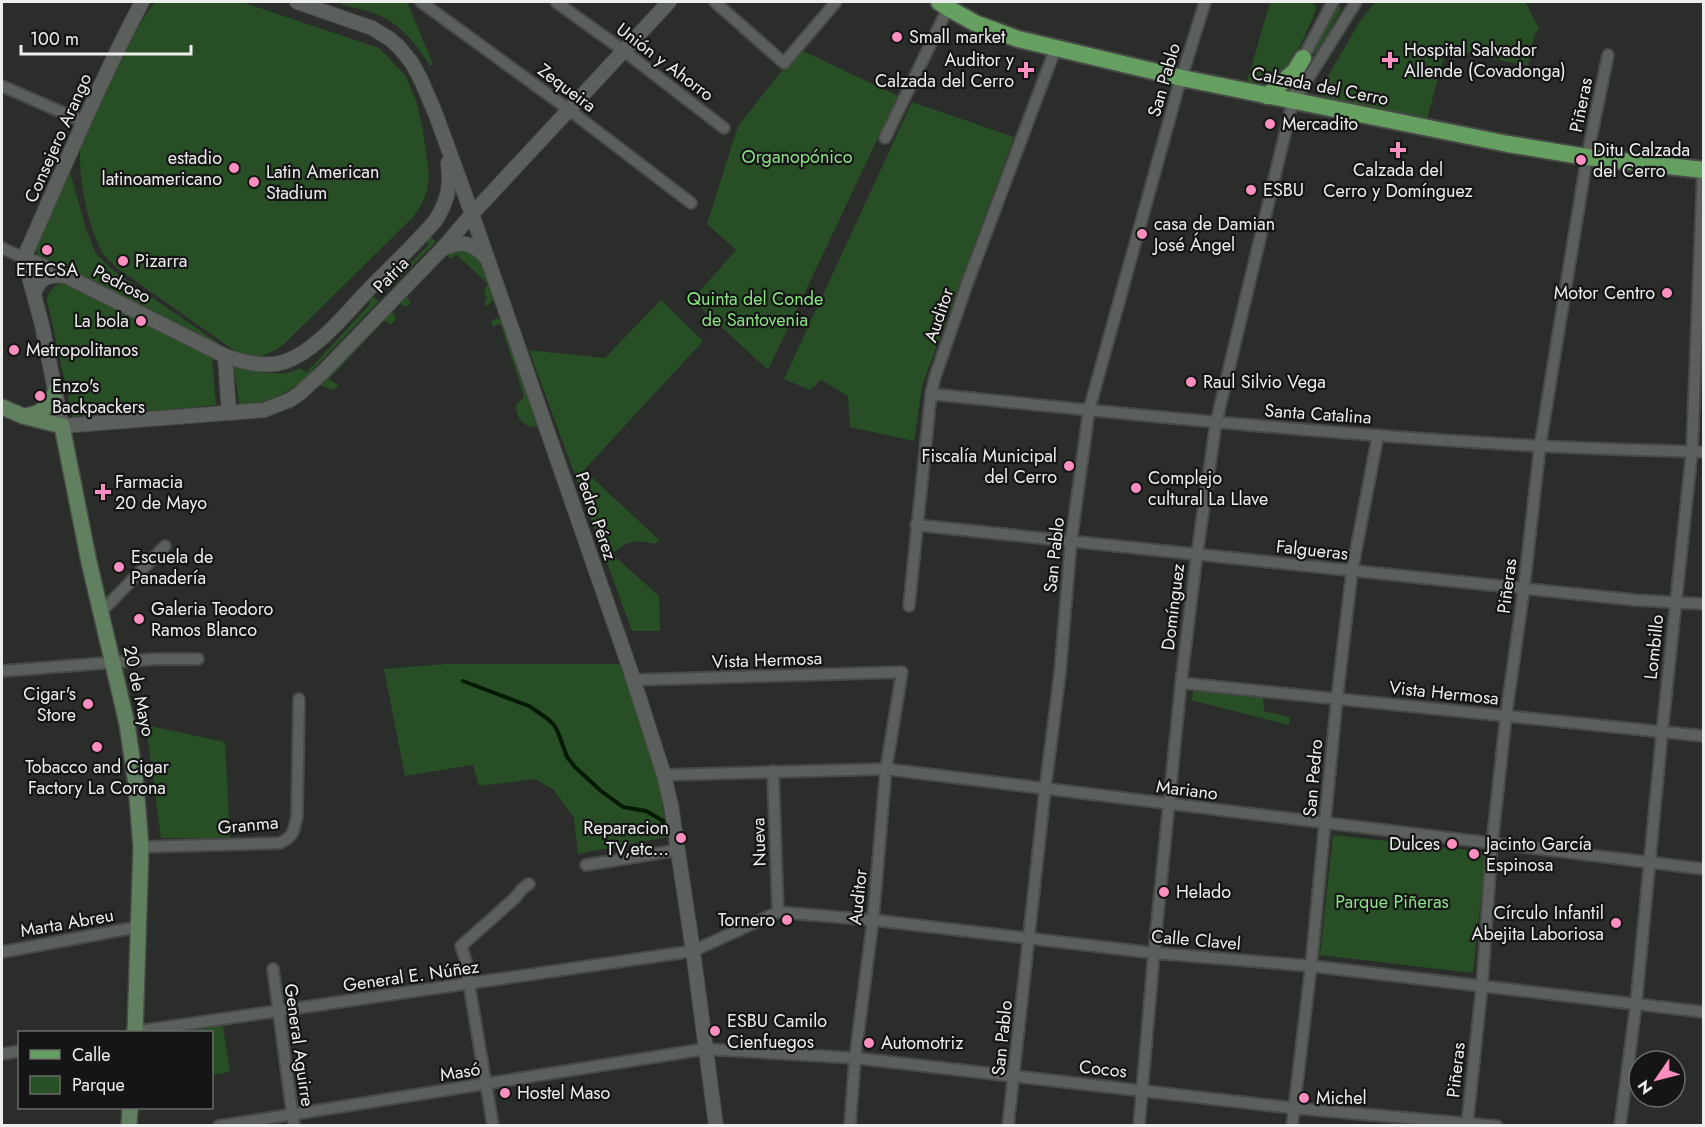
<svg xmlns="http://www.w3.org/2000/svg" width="1705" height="1127" font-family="Jost,sans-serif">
<rect width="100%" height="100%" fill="#2a2d2a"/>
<g fill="#284e25">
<path d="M155 2H242L379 48 405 75 416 100 423 130 429 176 427 190 422 204 413 217 284 344 276 350 262 356H247L235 351 117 268C113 264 108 259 104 255 89 232 76 171 81 144 87 118 105 93 117 70 128 47 139 22 155 2Z"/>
<path d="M339 2H407L433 64 430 66C419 47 403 27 383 17 370 11 355 8 341 4Z"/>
<path d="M1270 2H1313L1316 8C1314 18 1309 26 1305 35 1293 62 1281 87 1247 82Z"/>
<path d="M1375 2H1525L1539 28 1534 36 1528 66 1446 49 1427 119 1317 95 1360 21Z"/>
<path d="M1337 6 1341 7V10L1317 52 1314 54 1312 52Z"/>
<path d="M801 50 898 96 768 370 692 300 736 250 707 224 738 126 780 73Z"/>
<path d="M912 102 1014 137 922 386 914 441 850 427 848 396 821 380 810 390 784 379Z"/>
<path d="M69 168 86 229 96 254 115 272 221 345 229 353 40 258 37 255 34 244Z"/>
<path d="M428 237H431L436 242 389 289 384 284 388 278 393 281 429 244 426 240Z"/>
<path d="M461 247 481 259 495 298 486 307 484 304 487 299 484 290 488 284 456 254 451 259 446 255 406 296 411 302 408 306H403L399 301 444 252Z"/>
<path d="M67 283 212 356 216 405 73 419 47 300C49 289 55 283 67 283Z"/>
<path d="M372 296 379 301 301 382 283 394 256 404 240 407 233 364C253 371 280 379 300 368L306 373 370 304 368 298Z"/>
<path d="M661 300 703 341 584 470 659 540 655 544C635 539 629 540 612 554L659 596 660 631H632L529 350 605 358Z"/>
<path d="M389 312H392L395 316V321L390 325 385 320 329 379 338 385 334 390 316 384Z"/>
<path d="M496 318 503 321 537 427C524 428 516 418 516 405L524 397 501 325 497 324 493 327 491 322Z"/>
<path d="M445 664H622L657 775 668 837 578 854 574 818 554 790 535 779 479 786 473 765 405 776 384 669Z"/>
<path d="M1194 690 1263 697 1264 711 1290 717 1289 725 1191 700Z"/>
<path d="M146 725 225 742 230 838H161Z"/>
<path d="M1333 835 1486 852 1473 973 1320 955Z"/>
<path d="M223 1026 230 1072 212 1075V1032H179Z"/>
</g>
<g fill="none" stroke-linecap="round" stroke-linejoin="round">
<path stroke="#051a04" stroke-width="4" d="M463 681 529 706 548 719 554 725 558 732 567 757 575 767 601 791 623 807 646 811 665 822"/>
<g stroke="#474a46" stroke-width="14">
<g id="minor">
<path d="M421 2 568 109 691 203"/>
<path d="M556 2 624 51 724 128"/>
<path d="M715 2 784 63 836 2"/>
<path d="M2 86 84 122"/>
<path d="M1299 93 1356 2"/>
<path d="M885 138 948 8"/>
<path d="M2 248 24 258"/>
<path d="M931 394C1134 415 1337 435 1540 446 1595 449 1649 450 1704 452"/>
<path d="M916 525 1635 600 1704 604"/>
<path d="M909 606 931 394 935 377 967 284 1056 47"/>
<path d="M101 612 165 546"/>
<path d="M2 671 157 659H198"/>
<path d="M634 680 902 672 886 769 873 920 855 1058 850 1126"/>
<path d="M1181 683 1704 736"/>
<path d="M773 771 778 912"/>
<path d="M664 775 886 769 1704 869"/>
<path d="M141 847 280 843C294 836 294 831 297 816L299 699"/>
<path d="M586 865 678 850"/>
<path d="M2 952 138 927"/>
<path d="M273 969 294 1126"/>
<path d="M132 1032 693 951 778 912 873 920 1154 953 1311 966 1704 1012"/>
<path d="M2 1054 20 1051"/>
<path d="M219 1126 705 1049 855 1058 1293 1108 1497 1126"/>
<path d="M493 1126 469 984 466 961 461 946 515 898 522 889 529 884"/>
<path d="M1008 1126 1045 790 1060 673 1071 542 1089 410 1177 92 1205 2"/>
<path d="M1139 1126 1154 953 1181 683 1197 554 1216 423 1303 58 1333 2"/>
<path d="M1292 1126 1311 966 1337 698 1352 571 1378 435"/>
<path d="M1467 1126 1482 986 1492 844 1506 716 1524 588 1540 446 1587 157 1608 55"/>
<path d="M1620 1126 1636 1005 1662 733 1692 451 1703 169"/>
</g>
</g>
<g stroke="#474a46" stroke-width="16">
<g id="tertiary">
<path d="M297 2 372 28 390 39 399 47 412 63 421 80 436 115 472 214 630 669 664 775 671 805 693 951 716 1126"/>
<path d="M444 248C463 240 472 243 486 257"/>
<path d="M24 258 42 325 62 426 264 410 290 400 300 393 324 371 443 248 472 214 669 2"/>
<path d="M24 258 66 276 225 356C243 362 265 368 284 362 317 351 348 311 371 287 393 265 416 243 436 220 448 199 451 187 448 163"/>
<path d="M24 258C62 172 98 85 142 2"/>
<path d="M34 294C39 278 48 274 64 276"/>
<path d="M225 356 229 413"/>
</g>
</g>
<g stroke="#474a46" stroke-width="18">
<g id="secondary">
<path d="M2 407 23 416 62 426 89 562 127 724 136 785 141 847 135 1032"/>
<path d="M23 416C41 415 50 406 56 390"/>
<path d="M129 1126 130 1108"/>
</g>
</g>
<g stroke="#474a46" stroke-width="20">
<g id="primary">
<path d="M939 2 948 8 975 23 1018 39 1182 78 1508 144 1587 157 1704 170"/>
<path d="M1267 96 1295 71 1303 58"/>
</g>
</g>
<use href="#minor" stroke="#5c605c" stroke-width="10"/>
<use href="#tertiary" stroke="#5c605c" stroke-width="14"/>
<use href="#secondary" stroke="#61805f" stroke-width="15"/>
<use href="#primary" stroke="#66a061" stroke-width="16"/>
</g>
<g fill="#fd8ec0" stroke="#141514" stroke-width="2">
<circle cx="897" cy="37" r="6"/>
<path d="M1387 51h6v6h6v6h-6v6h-6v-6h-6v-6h6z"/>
<path d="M1023 61h6v6h6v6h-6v6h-6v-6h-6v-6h6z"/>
<circle cx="1270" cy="124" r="6"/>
<path d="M1395 141h6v6h6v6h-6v6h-6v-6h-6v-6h6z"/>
<circle cx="1581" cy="160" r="6"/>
<circle cx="234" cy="168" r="6"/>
<circle cx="254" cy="182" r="6"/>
<circle cx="1251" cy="190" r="6"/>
<circle cx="1142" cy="234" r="6"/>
<circle cx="47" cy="250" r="6"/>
<circle cx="123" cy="261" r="6"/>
<circle cx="1667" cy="293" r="6"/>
<circle cx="141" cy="321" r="6"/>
<circle cx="14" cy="350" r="6"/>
<circle cx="1191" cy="382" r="6"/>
<circle cx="40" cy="396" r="6"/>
<circle cx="1069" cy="466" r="6"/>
<circle cx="1136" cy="488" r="6"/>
<path d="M100 483h6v6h6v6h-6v6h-6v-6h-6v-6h6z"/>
<circle cx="119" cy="567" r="6"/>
<circle cx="139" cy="619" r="6"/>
<circle cx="88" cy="704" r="6"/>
<circle cx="97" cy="747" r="6"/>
<circle cx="681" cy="838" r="6"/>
<circle cx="1452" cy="844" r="6"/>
<circle cx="1474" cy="854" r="6"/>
<circle cx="1164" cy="892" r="6"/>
<circle cx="787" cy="920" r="6"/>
<circle cx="1616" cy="923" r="6"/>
<circle cx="715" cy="1031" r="6"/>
<circle cx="869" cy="1043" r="6"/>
<circle cx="505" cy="1093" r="6"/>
<circle cx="1304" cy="1098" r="6"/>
</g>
<g text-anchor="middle" stroke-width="4.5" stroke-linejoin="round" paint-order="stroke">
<g font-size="18" fill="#eceeec" stroke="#141514" text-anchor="start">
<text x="909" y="43">Small market</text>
<text x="1404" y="56">Hospital Salvador<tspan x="1404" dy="21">Allende (Covadonga)</tspan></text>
<text x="1014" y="66" text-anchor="end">Auditor y<tspan x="1014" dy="21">Calzada del Cerro</tspan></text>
<text x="1282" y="130">Mercadito</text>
<text x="1593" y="156">Ditu Calzada<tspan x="1593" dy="21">del Cerro</tspan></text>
<text x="222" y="164" text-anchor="end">estadio<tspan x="222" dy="21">latinoamericano</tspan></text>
<text x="1398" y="176" text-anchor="middle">Calzada del<tspan x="1398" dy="21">Cerro y Domínguez</tspan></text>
<text x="266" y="178">Latin American<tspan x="266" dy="21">Stadium</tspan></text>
<text x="1263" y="196">ESBU</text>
<text x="1154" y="230">casa de Damian<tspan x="1154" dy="21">José Ángel</tspan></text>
<text x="135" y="267">Pizarra</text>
<text x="47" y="276" text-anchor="middle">ETECSA</text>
<text x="1655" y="299" text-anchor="end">Motor Centro</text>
<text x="129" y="327" text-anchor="end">La bola</text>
<text x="26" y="356">Metropolitanos</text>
<text x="1203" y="388">Raul Silvio Vega</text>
<text x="52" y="392">Enzo's<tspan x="52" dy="21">Backpackers</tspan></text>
<text x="1057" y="462" text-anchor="end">Fiscalía Municipal<tspan x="1057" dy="21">del Cerro</tspan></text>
<text x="1148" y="484">Complejo<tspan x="1148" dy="21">cultural La Llave</tspan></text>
<text x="115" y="488">Farmacia<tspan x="115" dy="21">20 de Mayo</tspan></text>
<text x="131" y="563">Escuela de<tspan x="131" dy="21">Panadería</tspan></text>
<text x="151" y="615">Galeria Teodoro<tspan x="151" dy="21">Ramos Blanco</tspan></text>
<text x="76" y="700" text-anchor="end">Cigar's<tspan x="76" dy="21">Store</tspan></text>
<text x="97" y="773" text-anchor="middle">Tobacco and Cigar<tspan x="97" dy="21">Factory La Corona</tspan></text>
<text x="669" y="834" text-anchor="end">Reparacion<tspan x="669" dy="21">TV,etc...</tspan></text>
<text x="1440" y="850" text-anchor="end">Dulces</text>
<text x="1486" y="850">Jacinto García<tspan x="1486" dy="21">Espinosa</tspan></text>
<text x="1176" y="898">Helado</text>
<text x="1604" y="919" text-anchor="end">Círculo Infantil<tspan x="1604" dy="21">Abejita Laboriosa</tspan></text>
<text x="775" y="926" text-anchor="end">Tornero</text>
<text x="727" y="1027">ESBU Camilo<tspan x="727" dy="21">Cienfuegos</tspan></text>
<text x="881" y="1049">Automotriz</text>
<text x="517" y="1099">Hostel Maso</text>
<text x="1316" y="1104">Michel</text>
</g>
<g font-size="18" fill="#eceeec" stroke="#141514">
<text transform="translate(665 62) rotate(37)" y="6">Unión y Ahorro</text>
<text transform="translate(1164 80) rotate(-74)" y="6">San Pablo</text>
<text transform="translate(1320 86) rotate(11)" y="6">Calzada del Cerro</text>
<text transform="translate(567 88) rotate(37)" y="6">Zequeira</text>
<text transform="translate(1581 105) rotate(-79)" y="6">Piñeras</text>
<text transform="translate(58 138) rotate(-66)" y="6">Consejero Arango</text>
<text transform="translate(391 275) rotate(-46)" y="6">Patria</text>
<text transform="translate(122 284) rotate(27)" y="6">Pedroso</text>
<text transform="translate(939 315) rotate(-71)" y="6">Auditor</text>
<text transform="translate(1318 414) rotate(4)" y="6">Santa Catalina</text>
<text transform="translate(596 516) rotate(71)" y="6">Pedro Pérez</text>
<text transform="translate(1312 550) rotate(6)" y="6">Falgueras</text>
<text transform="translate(1054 555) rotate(-84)" y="6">San Pablo</text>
<text transform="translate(1507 586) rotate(-83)" y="6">Piñeras</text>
<text transform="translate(1173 607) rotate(-83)" y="6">Domínguez</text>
<text transform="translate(1654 647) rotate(-84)" y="6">Lombillo</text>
<text transform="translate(767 660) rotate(-2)" y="6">Vista Hermosa</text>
<text transform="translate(139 691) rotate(78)" y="6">20 de Mayo</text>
<text transform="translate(1444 693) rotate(6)" y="6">Vista Hermosa</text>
<text transform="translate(1313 778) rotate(-85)" y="6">San Pedro</text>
<text transform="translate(1187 790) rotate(7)" y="6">Mariano</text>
<text transform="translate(248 825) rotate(-5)" y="6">Granma</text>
<text transform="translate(759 842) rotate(-92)" y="6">Nueva</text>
<text transform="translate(858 897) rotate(-84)" y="6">Auditor</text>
<text transform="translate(67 923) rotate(-10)" y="6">Marta Abreu</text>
<text transform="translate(1196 940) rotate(5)" y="6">Calle Clavel</text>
<text transform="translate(411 976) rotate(-8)" y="6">General E. Núñez</text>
<text transform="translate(1002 1038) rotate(-84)" y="6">San Pablo</text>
<text transform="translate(299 1045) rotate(82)" y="6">General Aguirre</text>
<text transform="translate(1103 1069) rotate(6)" y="6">Cocos</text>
<text transform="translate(1456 1070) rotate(-84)" y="6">Piñeras</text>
<text transform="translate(460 1072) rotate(-9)" y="6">Masó</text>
</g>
<g font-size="18" fill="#88e380" stroke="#141514">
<text x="797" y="163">Organopónico</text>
<text x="755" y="305">Quinta del Conde<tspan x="755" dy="21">de Santovenia</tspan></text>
<text x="1392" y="908">Parque Piñeras</text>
</g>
</g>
<rect width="1705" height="1127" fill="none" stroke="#eceeec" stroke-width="6"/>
<rect x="18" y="1031" width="195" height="78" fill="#141514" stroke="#6a6c6a" stroke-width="1.5"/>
<rect x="30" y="1050" width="30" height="9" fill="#66a061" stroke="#6a6c6a" stroke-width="1.5"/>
<text x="72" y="1061" font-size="18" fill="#eceeec">Calle</text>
<rect x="30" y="1076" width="30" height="18" fill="#284e25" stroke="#6a6c6a" stroke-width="1.5"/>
<text x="72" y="1091" font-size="18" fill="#eceeec">Parque</text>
<g transform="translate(1657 1079) rotate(235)"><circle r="28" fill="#141514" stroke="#6a6c6a" stroke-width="1.5"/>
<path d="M0-4.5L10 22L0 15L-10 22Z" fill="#fd8ec0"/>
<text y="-9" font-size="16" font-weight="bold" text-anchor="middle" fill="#eceeec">N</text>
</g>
<path d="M21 45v9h170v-9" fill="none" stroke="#eceeec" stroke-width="3"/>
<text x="30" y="45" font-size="18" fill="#eceeec" stroke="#141514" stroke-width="4.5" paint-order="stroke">100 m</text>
</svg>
